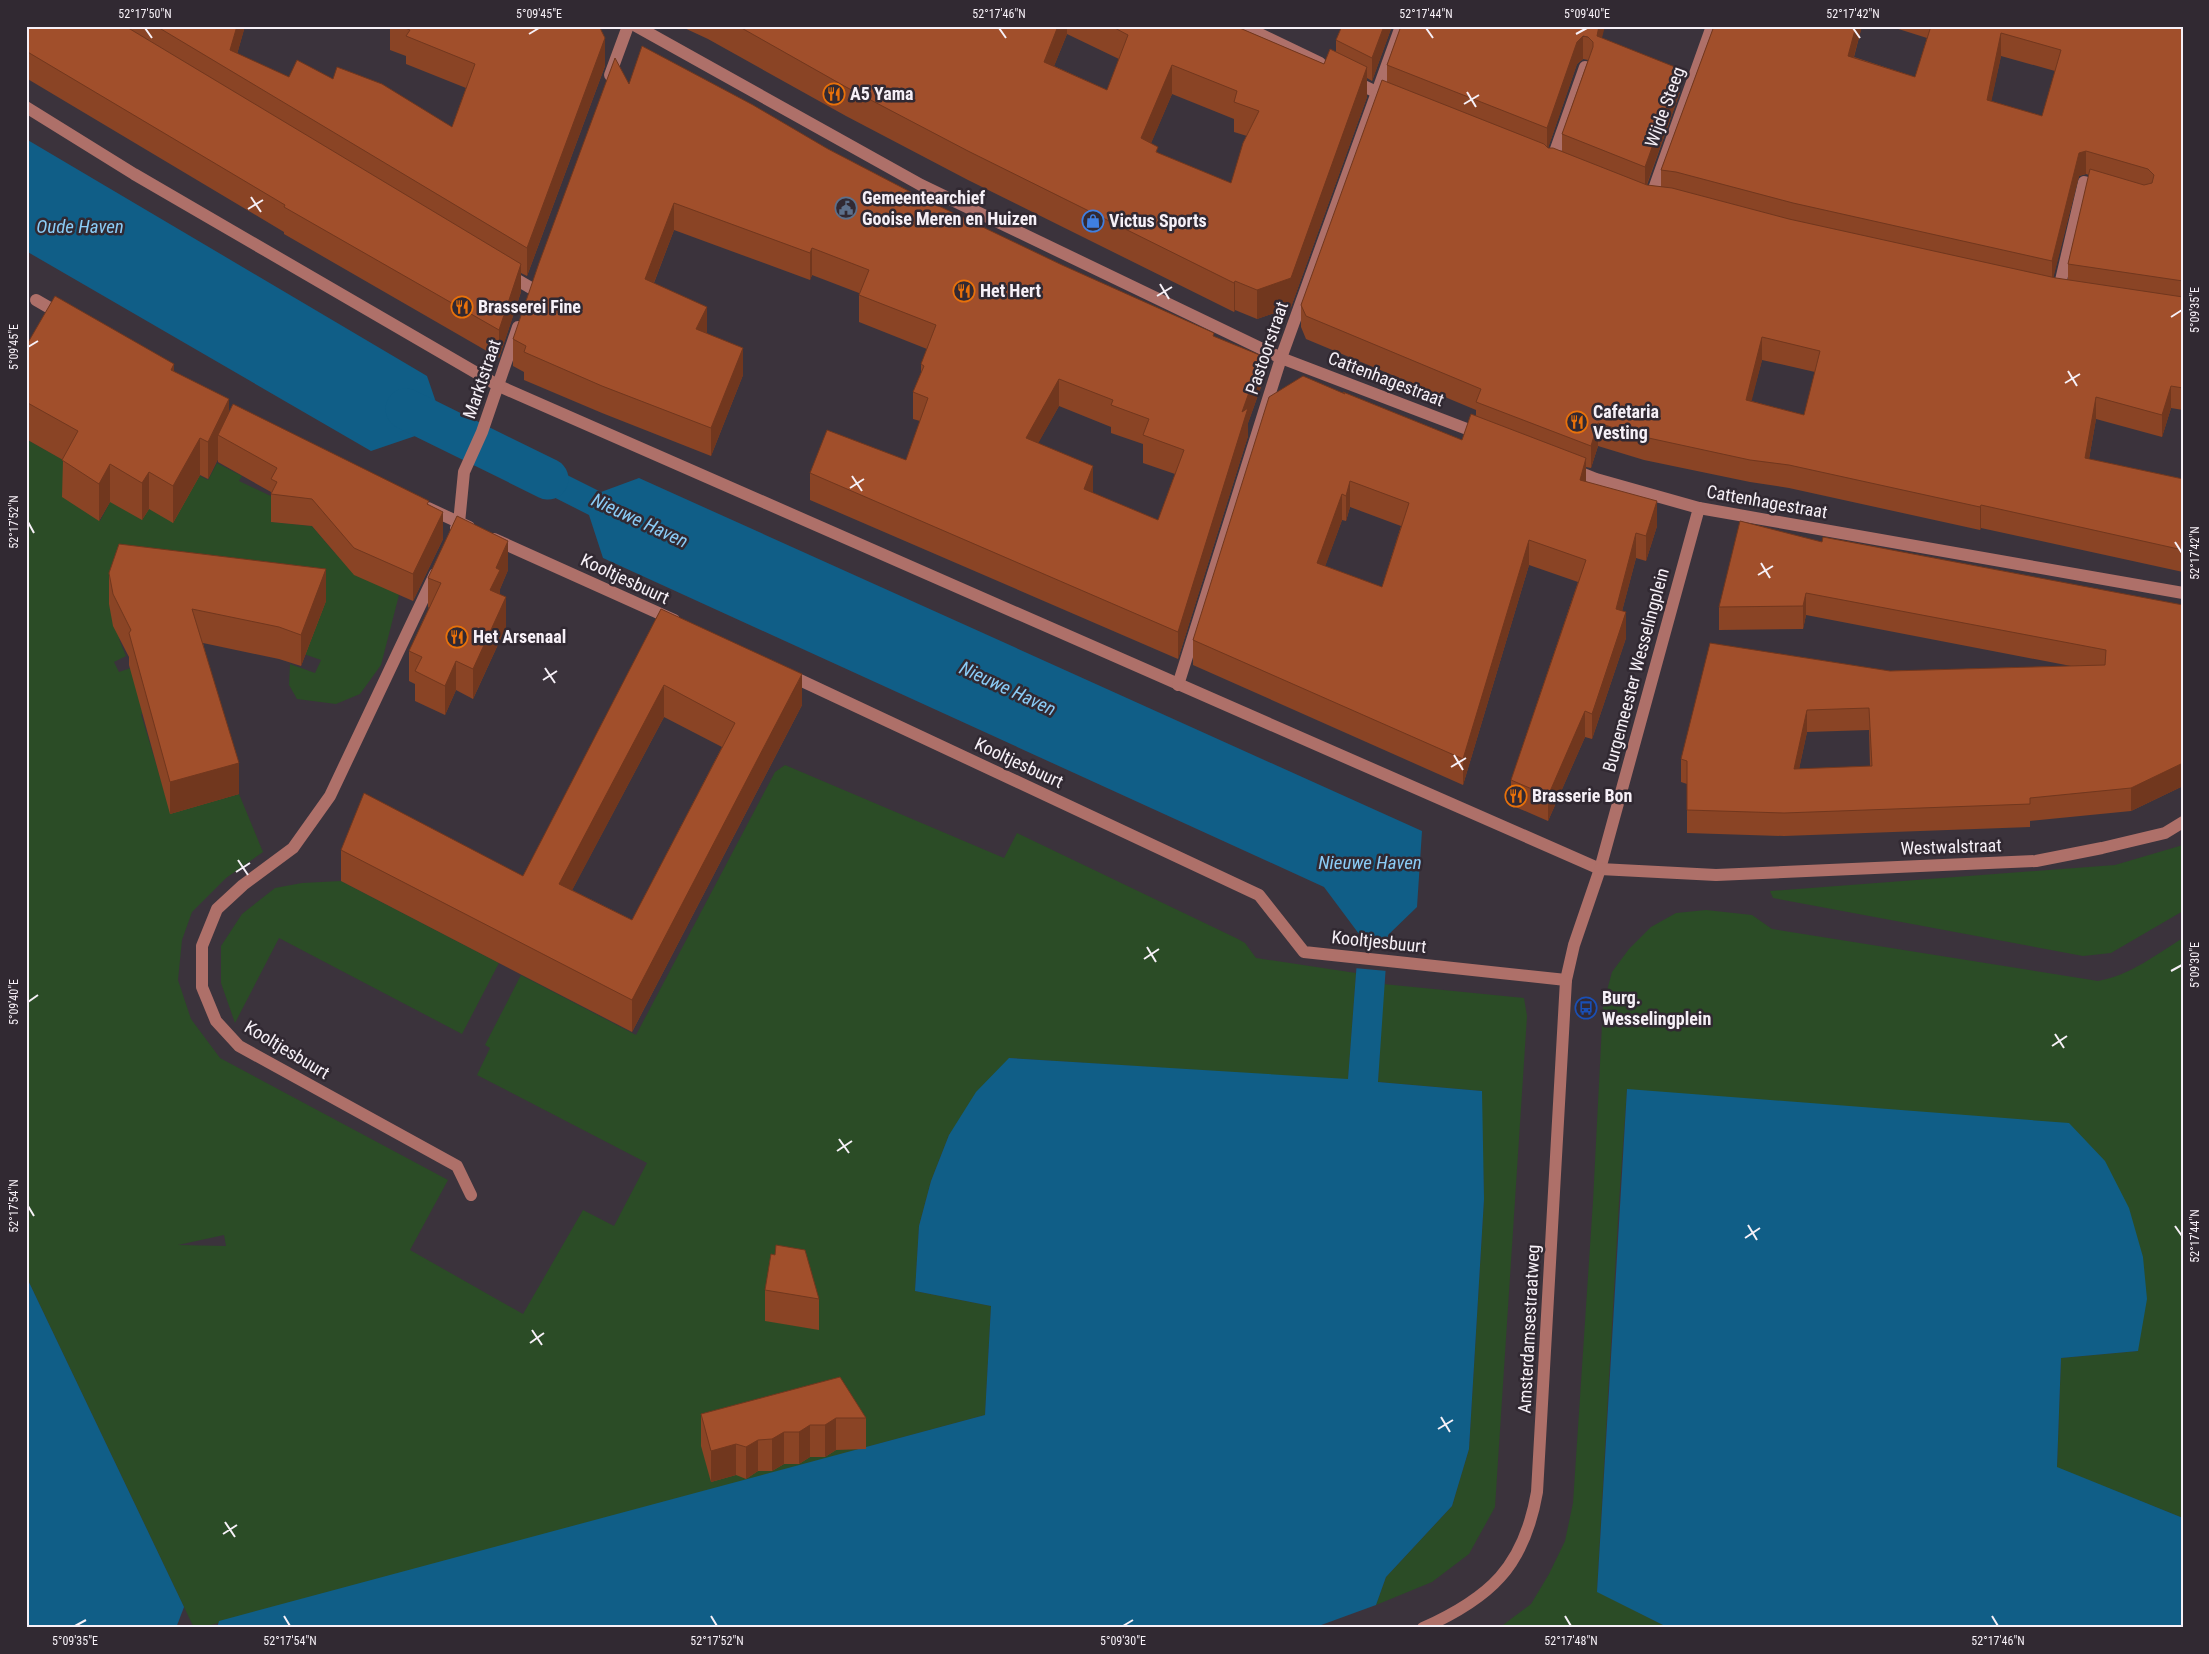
<svg xmlns="http://www.w3.org/2000/svg" width="2209" height="1654" font-family="'Roboto Condensed',sans-serif">
<rect width="100%" height="100%" fill="#3b333c"/>
<g fill="#2b4c26" fill-rule="evenodd">
<path d="M26 439 78 468 100 521 110 502 150 450 208 480 217 463 242 476 239 481 275 498 277 509 272 522 312 526 335 553 399 595 381 665 360 694 336 704 297 699 289 685 290 664 315 673 321 660 304 654 137 632 119 639 126 656 114 662 119 672 145 663 157 709 141 714 171 813 239 794 263 852 226 878 192 912 182 940 178 980 191 1019 220 1058 448 1180 410 1250 523 1314 583 1210 614 1226 647 1163 477 1075 490 1048 485 1045 521 975 636 1035 775 772 785 765 1004 858 1017 833 1238 939 1245 943 1256 958 1356 973 1348 1080 1009 1058 949 1135 931 1181 919 1226 915 1291 991 1306 985 1415 200 1628H194L26 1276ZM224 1235 226 1246 178 1245Z"/>
<path d="M2183 845V911L2111 953 2083 956 1773 898 1770 891 2115 865Z"/>
<path d="M341 881 499 963 462 1034 279 938 235 1023 221 983V946L242 914 275 888 302 883Z"/>
<path d="M1706 910 1752 915 1772 929 2098 981C2129 976 2157 954 2183 938V1518L2057 1468 2061 1358 2138 1351 1627 1089 1619 1202 1597 1591 1669 1628H1499L1531 1604 1549 1574 1565 1541 1573 1503 1593 1201 1603 1005 1612 972 1629 949 1651 927 1676 913Z"/>
<path d="M1383 984 1524 998 1527 1016 1495 1507 1469 1554 1432 1582 1376 1605 1386 1577 1452 1506 1469 1449 1484 1199 1481 1091 1378 1082Z"/>
</g>
<g fill="#105e87">
<path d="M26 139 427 376 439 411 461 422 450 446 424 433 371 451 26 251Z"/>
<path d="M503 443 601 492 639 478 1422 831 1417 907 1388 935 1378 1082 1482 1091 1484 1199 1469 1449 1452 1506 1386 1577 1376 1605 1313 1628H217L219 1621 985 1415 991 1306 915 1291 919 1226 931 1181 949 1135 976 1092 1009 1058 1348 1079 1359 934 1324 887 603 558 589 515 492 466Z"/>
<path d="M1627 1089 2069 1123 2105 1161 2129 1208 2143 1257 2147 1299 2138 1351 2061 1358 2057 1467 2183 1518V1628H1669L1597 1592Z"/>
<path d="M26 1276 184 1607 176 1628H26Z"/>
</g>
<path fill="#3b333c" d="M1355 947 1389 950 1387 971 1354 968Z"/>
<g fill="none" stroke-linecap="round" stroke-linejoin="round">
<path stroke="#105e87" stroke-width="41" d="M406 409 548 479"/>
<g stroke="#ae7069" stroke-width="12">
<path d="M636 26 921 185 1281 358 1480 434"/>
<path d="M1243 26 1320 63"/>
<path d="M610 75 628 26"/>
<path d="M1353 81 1391 99"/>
<path d="M26 107 134 174 499 386 1600 869 1699 508"/>
<path d="M1551 163 1585 67"/>
<path d="M1650 200 1712 26"/>
<path d="M507 274 531 288"/>
<path d="M2058 293 2084 182 2103 188"/>
<path d="M36 300 62 315"/>
<path d="M1571 469 1596 479 1699 508 2183 593"/>
<path d="M428 508 469 527"/>
<path d="M456 528 459 523 464 472 482 432 518 327"/>
<path d="M494 539 674 620"/>
<path d="M435 574 330 796 293 848 243 885 217 909 202 946V987L216 1021 239 1046 457 1166 471 1195"/>
<path d="M787 674 1259 895 1304 952 1566 980"/>
<path d="M1178 685 1281 358 1401 26"/>
<path d="M1423 1628C1490 1598 1524 1567 1537 1492L1566 980 1574 945 1600 869 1716 875 2036 861 2102 848 2165 833 2183 822"/>
</g>
</g>
<g fill="#8a4425" fill-rule="evenodd">
<path d="M26 26H245L237 54 289 77 333 79 452 127 466 88 406 64V56L390 50V26H599L605 66 527 276 521 273V292L499 358 284 234V232L26 78Z"/>
<path d="M680 26H1235L1324 64 1336 52V40L1342 26H1392L1372 81 1367 78V97L1291 307 1257 319 1235 310 1234 312 968 180 846 116 708 39ZM1067 34 1119 59 1107 90 1054 66ZM1172 94 1234 119V132L1247 136 1231 183 1158 153 1151 143Z"/>
<path d="M1401 26 1602 38 1680 92 1647 185 1661 187V170L1714 26H1862L1854 57 1915 77 1927 38 1889 26H2183V410L2171 408 2162 437 2096 419 2089 459 2183 479V572L1981 528 1980 530 1789 488 1750 482 1644 460 1598 446 1591 468 1586 467V482L1657 526 1646 561 1636 558 1622 611 1626 638 1592 739 1585 737 1548 821 1511 805V780L1578 582 1529 565 1463 785 1193 665V640L1343 394V392L1462 440 1476 416V410L1306 339 1301 327V305L1387 82V65ZM2001 56 2055 71 2042 116 1991 101ZM1583 59 1588 60 1562 134V151L1548 148 1577 64ZM2086 174 2089 175 2068 264V280L2053 278 2079 176ZM1762 360 1815 372 1804 415 1751 401ZM1350 507 1401 526 1382 587 1325 566 1342 520 1346 521Z"/>
<path d="M629 84 828 149 922 198 1062 265 1214 336 1262 384 1248 423V436L1178 659 810 500V473L906 460 920 421 913 419V392L921 373V364L927 349 859 322V293L812 275 810 280 674 230 654 283 707 334 743 375 711 456 602 413 524 380V372L513 366V339ZM1059 406 1111 427V433L1143 444V463L1175 474 1158 520 1093 493 1038 443Z"/>
<path d="M26 346 174 372 229 412 429 505 443 539 413 601 354 575 312 526 271 522V492L218 462V459L208 479 200 475 173 523 149 509 142 520 110 502 99 521 62 497 63 460 26 439Z"/>
<path d="M1822 542 2183 605V786L2131 811 2030 821V827L1784 836 1687 833V784L1681 782V759L1890 671 2071 666 1806 615 1803 629 1719 630V607ZM1869 730 1870 766 1799 769 1807 732Z"/>
<path d="M508 570 500 589V595L506 627 473 699 456 690 445 715 415 701V684L409 681V651L429 608 428 607V578Z"/>
<path d="M109 573 326 601 301 666 279 659 203 643 239 794 170 814 129 665V657L113 626 109 604Z"/>
<path d="M661 609 802 705 632 1032 341 881V850L523 876ZM664 717 722 747 632 920 572 890Z"/>
<path d="M775 1255 819 1299V1330L765 1321V1290Z"/>
<path d="M701 1414 866 1418V1449L836 1450 825 1457H810L799 1464H784L772 1471H758L746 1479 736 1475 711 1482 701 1446Z"/>
</g>
<g fill="#71371e">
<path d="M237 26H245L232 72 230 50Z"/>
<path d="M1058 26H1067V34L1044 91V62Z"/>
<path d="M1384 26H1392L1372 81V58Z"/>
<path d="M1599 26H1605L1597 58V36Z"/>
<path d="M1856 26H1862L1848 78V56Z"/>
<path d="M2001 33V56L1987 122V100Z"/>
<path d="M1583 36V59L1577 64 1547 151V128L1577 42Z"/>
<path d="M605 38V66L527 276V248Z"/>
<path d="M1172 65V94L1141 167V138Z"/>
<path d="M1367 67V97L1291 307 1257 319V290Z"/>
<path d="M1680 69V92L1645 189V167Z"/>
<path d="M2086 151V174L2079 176 2052 283V261L2079 153Z"/>
<path d="M674 203V230L645 306V279Z"/>
<path d="M812 248V275L810 280V253Z"/>
<path d="M521 264V292L499 358V330Z"/>
<path d="M1235 281V310L1234 312V283Z"/>
<path d="M707 307V334L696 329Z"/>
<path d="M1762 337V360L1746 423V400Z"/>
<path d="M743 348V375L711 456V428Z"/>
<path d="M1262 356V384L1248 423V436L1178 659V632L1242 412Z"/>
<path d="M174 364V401L171 370Z"/>
<path d="M1059 379V406L1026 465V438Z"/>
<path d="M2171 386V408L2162 437V415Z"/>
<path d="M2096 397V419L2085 481V458Z"/>
<path d="M229 399V437L218 435V459L208 479V442Z"/>
<path d="M1598 423V446L1591 468V446Z"/>
<path d="M200 438V475L173 523V486Z"/>
<path d="M1586 458V484L1580 480Z"/>
<path d="M110 464V502L99 521V484Z"/>
<path d="M1093 466V493L1084 489Z"/>
<path d="M149 472V509L142 520V483Z"/>
<path d="M1350 481V507L1346 521V496Z"/>
<path d="M1342 494V520L1317 589V563Z"/>
<path d="M1657 501V526L1646 561V536Z"/>
<path d="M1981 505V528L1980 530V507Z"/>
<path d="M443 512V539L413 601V574Z"/>
<path d="M1636 533V558L1616 634V609Z"/>
<path d="M1529 540V565L1463 785V759Z"/>
<path d="M508 541V570L500 589V600L490 590 496 568Z"/>
<path d="M326 569V601L301 666V635Z"/>
<path d="M1806 593V615L1803 629V606Z"/>
<path d="M506 597V627L473 699V669Z"/>
<path d="M1626 612V638L1592 739V714Z"/>
<path d="M456 661V690L445 715V686Z"/>
<path d="M802 674V705L632 1032V1000Z"/>
<path d="M664 685V717L559 915V884Z"/>
<path d="M1807 710V732L1794 792V769Z"/>
<path d="M1585 711V737L1548 821V796Z"/>
<path d="M239 763V794L170 814V782Z"/>
<path d="M2183 763V786L2131 811V788Z"/>
<path d="M836 1418V1450L825 1457V1425Z"/>
<path d="M810 1425V1457L799 1464V1432Z"/>
<path d="M784 1432V1464L772 1471V1439Z"/>
<path d="M758 1440V1471L746 1479V1447Z"/>
<path d="M736 1444V1475L711 1482V1451Z"/>
</g>
<g fill="#a14f2b" stroke="#71371e" fill-rule="evenodd">
<path d="M26 26H125L521 264 499 330 284 207 285 205 26 51Z"/>
<path d="M156 26H237L230 50 289 77 297 60 333 79 337 67 382 84 452 127 475 64 406 36 410 30 400 26H599L605 38 527 248Z"/>
<path d="M738 26H1058L1044 62 1107 90 1128 35 1111 26H1235L1324 64 1330 49 1367 67 1291 278 1257 290 1235 281 1234 283 968 151 846 87ZM1172 65 1237 91 1234 102 1259 111 1243 143 1231 183 1156 152 1158 147 1141 138Z"/>
<path d="M1342 26H1384L1372 58 1336 40Z"/>
<path d="M1401 26H1599L1597 36 1680 69 1645 167 1562 134 1593 47V42L1588 37 1583 36 1577 42 1547 128 1387 65Z"/>
<path d="M1714 26H1856L1848 56 1915 77 1931 26H2183V281L2068 264 2090 169 2144 185 2152 183 2154 175 2148 169 2086 151 2079 153 2052 261 1793 203 1676 172 1661 170ZM2001 33 2061 50 2042 116 1987 100Z"/>
<path d="M642 46 753 105 828 149 922 198 1062 265 1214 333 1213 336 1262 356 1242 412 1248 408 1178 632 810 473 827 430 906 460 928 398 913 392 924 366 921 364 936 325 859 295 869 270 812 248 810 253 674 203 645 279 707 307 696 329 743 348 711 428 602 386 524 352 526 346 513 339 539 263 615 58 629 84ZM1059 379 1113 400 1111 405 1149 419 1143 435 1184 450 1158 520 1084 489 1093 466 1026 438Z"/>
<path d="M1382 80 1544 144 1548 148H1553L1647 185 1672 188 1789 219 2056 278 2183 297V388L2171 386 2162 415 2096 397 2085 458 2183 479V550L1981 505 1980 507 1789 465 1750 460 1644 437 1598 423 1591 446 1476 402 1481 389 1306 316 1301 305ZM1762 337 1820 351 1804 415 1746 400Z"/>
<path d="M55 296 174 364 171 370 229 399 208 442 200 438 173 486 149 472 142 483 110 464 99 484 62 460 78 431 26 402V346Z"/>
<path d="M1303 376 1345 394 1343 392 1462 440 1471 414 1586 458 1580 480 1657 501 1646 536 1636 533 1616 609 1626 612 1592 714 1585 711 1548 796 1511 780 1586 560 1529 540 1463 759 1193 640 1269 397ZM1350 481 1409 503 1382 587 1317 563 1342 494 1346 496Z"/>
<path d="M233 404 429 501 427 504 443 512 413 574 354 548 312 499 271 494 277 482 271 479 277 468 218 435Z"/>
<path d="M457 516 508 541 496 568 500 570 490 590 506 597 473 669 456 661 445 686 415 671 422 657 409 651 441 583 428 578Z"/>
<path d="M1740 521 1822 542 1823 537 2183 605V763L2131 788 2030 798V804L1784 813 1687 810V761L1681 759 1710 643 1890 671 2105 665 2106 650 1806 593 1803 606 1719 607ZM1869 708 1872 766 1794 769 1807 710Z"/>
<path d="M119 544 326 569 301 635 279 627 192 609 239 763 170 782 129 633 131 630 113 594 109 573Z"/>
<path d="M661 609 802 674 632 1000 341 850 364 793 523 876ZM664 685 735 723 632 920 559 884Z"/>
<path d="M776 1245 805 1250 819 1299 765 1290 771 1254 775 1255Z"/>
<path d="M840 1377 866 1418H836L825 1425H810L799 1432H784L772 1439 758 1440 746 1447 736 1444 711 1451 701 1414Z"/>
</g>
<path fill="none" stroke="#f6f0f7" stroke-width="2" d="M145 28 152 38M999 28 1006 38M1426 28 1433 38M1853 28 1860 38M529 34 539 28M1576 34 1587 28M1467 92 1476 107M1464 104 1479 95M251 197 261 212M248 209 263 200M1160 284 1169 299M1157 296 1172 287M2171 317 2182 310M28 347 38 341M2068 371 2077 386M2065 383 2080 374M852 476 862 491M850 488 864 479M28 522 34 533M2175 542 2182 553M1761 563 1770 578M1758 575 1773 566M545 668 555 683M543 680 557 671M1454 755 1463 770M1451 767 1466 758M238 860 248 875M236 872 250 863M1147 947 1156 962M1144 959 1159 949M2171 971 2182 965M28 1002 38 995M2055 1034 2064 1048M2052 1046 2067 1036M839 1139 849 1153M837 1151 852 1141M28 1206 34 1216M1748 1225 1757 1240M2175 1226 2182 1236M1745 1238 1760 1228M532 1330 542 1345M530 1343 544 1333M1441 1417 1450 1432M1438 1429 1453 1420M225 1522 235 1537M223 1534 237 1525M284 1616 290 1626M711 1616 717 1626M1565 1616 1571 1626M1992 1616 1998 1626M75 1626 86 1620M1123 1626 1133 1620"/>
<defs>
<g id="restaurant-ring" transform="scale(1.125)"><circle r="9.5" fill="#312932" stroke="#e8710a" stroke-width="1.5"/><path d="M-5-6h1v4h1v-4h1v4h1v-4h1v5L-1.5 .5V6h-2V.5L-5-1ZM5-6V6H3V1.5H1.5Q1.5-4 5-6Z" fill="#e8710a"/></g>
<g id="civic-ring" transform="scale(1.125)"><circle r="9.5" fill="#312932" stroke="#5c6f8a" stroke-width="1.5"/><path d="M-.6-6.5H3V-4.5H.6V-3L4-1V1h2V6H-6V1h2V-1L-.6-3ZM-1.2 2.5V6h2.4V2.5Z" fill="#5c6f8a"/></g>
<g id="shop-ring" transform="scale(1.125)"><circle r="9.5" fill="#312932" stroke="#3f7fe0" stroke-width="1.5"/><path d="M-5-2.5h2.3a2.7 3.5 0 0 1 5.4 0H5L5.5 6h-11ZM-1.5-2.5h3a1.5 2.3 0 0 0-3 0Z" fill="#3f7fe0"/></g>
<g id="bus-ring" transform="scale(1.125)"><circle r="9.5" fill="#312932" stroke="#1a4fb4" stroke-width="1.5"/><path d="M-5-6H5V4H4V6H2V4H-2V6H-4V4H-5ZM-3.5-4V0h7V-4ZM-3.5 1.2v1.5H-2V1.2ZM2 1.2v1.5H3.5V1.2Z" fill="#1a4fb4"/></g>
</defs>
<g fill-rule="evenodd">
<use href="#restaurant-ring" x="834" y="94"/>
<use href="#civic-ring" x="846" y="208"/>
<use href="#shop-ring" x="1093" y="221"/>
<use href="#restaurant-ring" x="964" y="291"/>
<use href="#restaurant-ring" x="462" y="307"/>
<use href="#restaurant-ring" x="1577" y="422"/>
<use href="#restaurant-ring" x="457" y="637"/>
<use href="#restaurant-ring" x="1516" y="796"/>
<use href="#bus-ring" x="1586" y="1008"/>
</g>
<g text-anchor="middle" stroke-width="5" stroke-linejoin="round" paint-order="stroke">
<g font-size="18" font-weight="bold" fill="#f6f0f7" stroke="#312932" text-anchor="start">
<text x="850" y="100">A5 Yama</text>
<text x="862" y="204">Gemeentearchief<tspan x="862" dy="21">Gooise Meren en Huizen</tspan></text>
<text x="1109" y="227">Victus Sports</text>
<text x="980" y="297">Het Hert</text>
<text x="478" y="313">Brasserei Fine</text>
<text x="1593" y="418">Cafetaria<tspan x="1593" dy="21">Vesting</tspan></text>
<text x="473" y="643">Het Arsenaal</text>
<text x="1532" y="802">Brasserie Bon</text>
<text x="1602" y="1004">Burg.<tspan x="1602" dy="21">Wesselingplein</tspan></text>
</g>
<g font-size="18" fill="#f6f0f7" stroke="#312932">
<text transform="translate(1665 107) rotate(-70)" y="6">Wijde Steeg</text>
<text transform="translate(1267 348) rotate(-71)" y="6">Pastoorstraat</text>
<text transform="translate(482 379) rotate(-71)" y="6">Marktstraat</text>
<text transform="translate(1386 379) rotate(21)" y="6">Cattenhagestraat</text>
<text transform="translate(1767 502) rotate(10)" y="6">Cattenhagestraat</text>
<text transform="translate(625 579) rotate(25)" y="6">Kooltjesbuurt</text>
<text transform="translate(1636 670) rotate(-75)" y="6">Burgemeester Wesselingplein</text>
<text transform="translate(1019 763) rotate(25)" y="6">Kooltjesbuurt</text>
<text transform="translate(1951 847) rotate(-2)" y="6">Westwalstraat</text>
<text transform="translate(1379 942) rotate(6)" y="6">Kooltjesbuurt</text>
<text transform="translate(287 1050) rotate(31)" y="6">Kooltjesbuurt</text>
<text transform="translate(1529 1329) rotate(-87)" y="6">Amsterdamsestraatweg</text>
</g>
<g font-size="19" font-style="italic" fill="#8bccf7" stroke="#312932">
<text x="80" y="233">Oude Haven</text>
<text transform="translate(640 520) rotate(25)" y="7">Nieuwe Haven</text>
<text transform="translate(1008 688) rotate(25)" y="7">Nieuwe Haven</text>
<text x="1370" y="869">Nieuwe Haven</text>
</g>
</g>
<rect width="2209" height="1654" fill="none" stroke="#312932" stroke-width="55"/>
<rect x="28" y="28" width="2154" height="1598" fill="none" stroke="#f6f0f7" stroke-width="2"/>
<g font-size="12" text-anchor="middle" fill="#f6f0f7">
<text x="145" y="18">52°17'50"N</text>
<text x="539" y="18">5°09'45"E</text>
<text x="999" y="18">52°17'46"N</text>
<text x="1426" y="18">52°17'44"N</text>
<text x="1587" y="18">5°09'40"E</text>
<text x="1853" y="18">52°17'42"N</text>
<text transform="translate(2195 310) rotate(-90)" y="4">5°09'35"E</text>
<text transform="translate(14 347) rotate(-90)" y="4">5°09'45"E</text>
<text transform="translate(14 522) rotate(-90)" y="4">52°17'52"N</text>
<text transform="translate(2195 553) rotate(-90)" y="4">52°17'42"N</text>
<text transform="translate(2195 965) rotate(-90)" y="4">5°09'30"E</text>
<text transform="translate(14 1002) rotate(-90)" y="4">5°09'40"E</text>
<text transform="translate(14 1206) rotate(-90)" y="4">52°17'54"N</text>
<text transform="translate(2195 1236) rotate(-90)" y="4">52°17'44"N</text>
<text x="75" y="1645">5°09'35"E</text>
<text x="290" y="1645">52°17'54"N</text>
<text x="717" y="1645">52°17'52"N</text>
<text x="1123" y="1645">5°09'30"E</text>
<text x="1571" y="1645">52°17'48"N</text>
<text x="1998" y="1645">52°17'46"N</text>
</g>
</svg>
